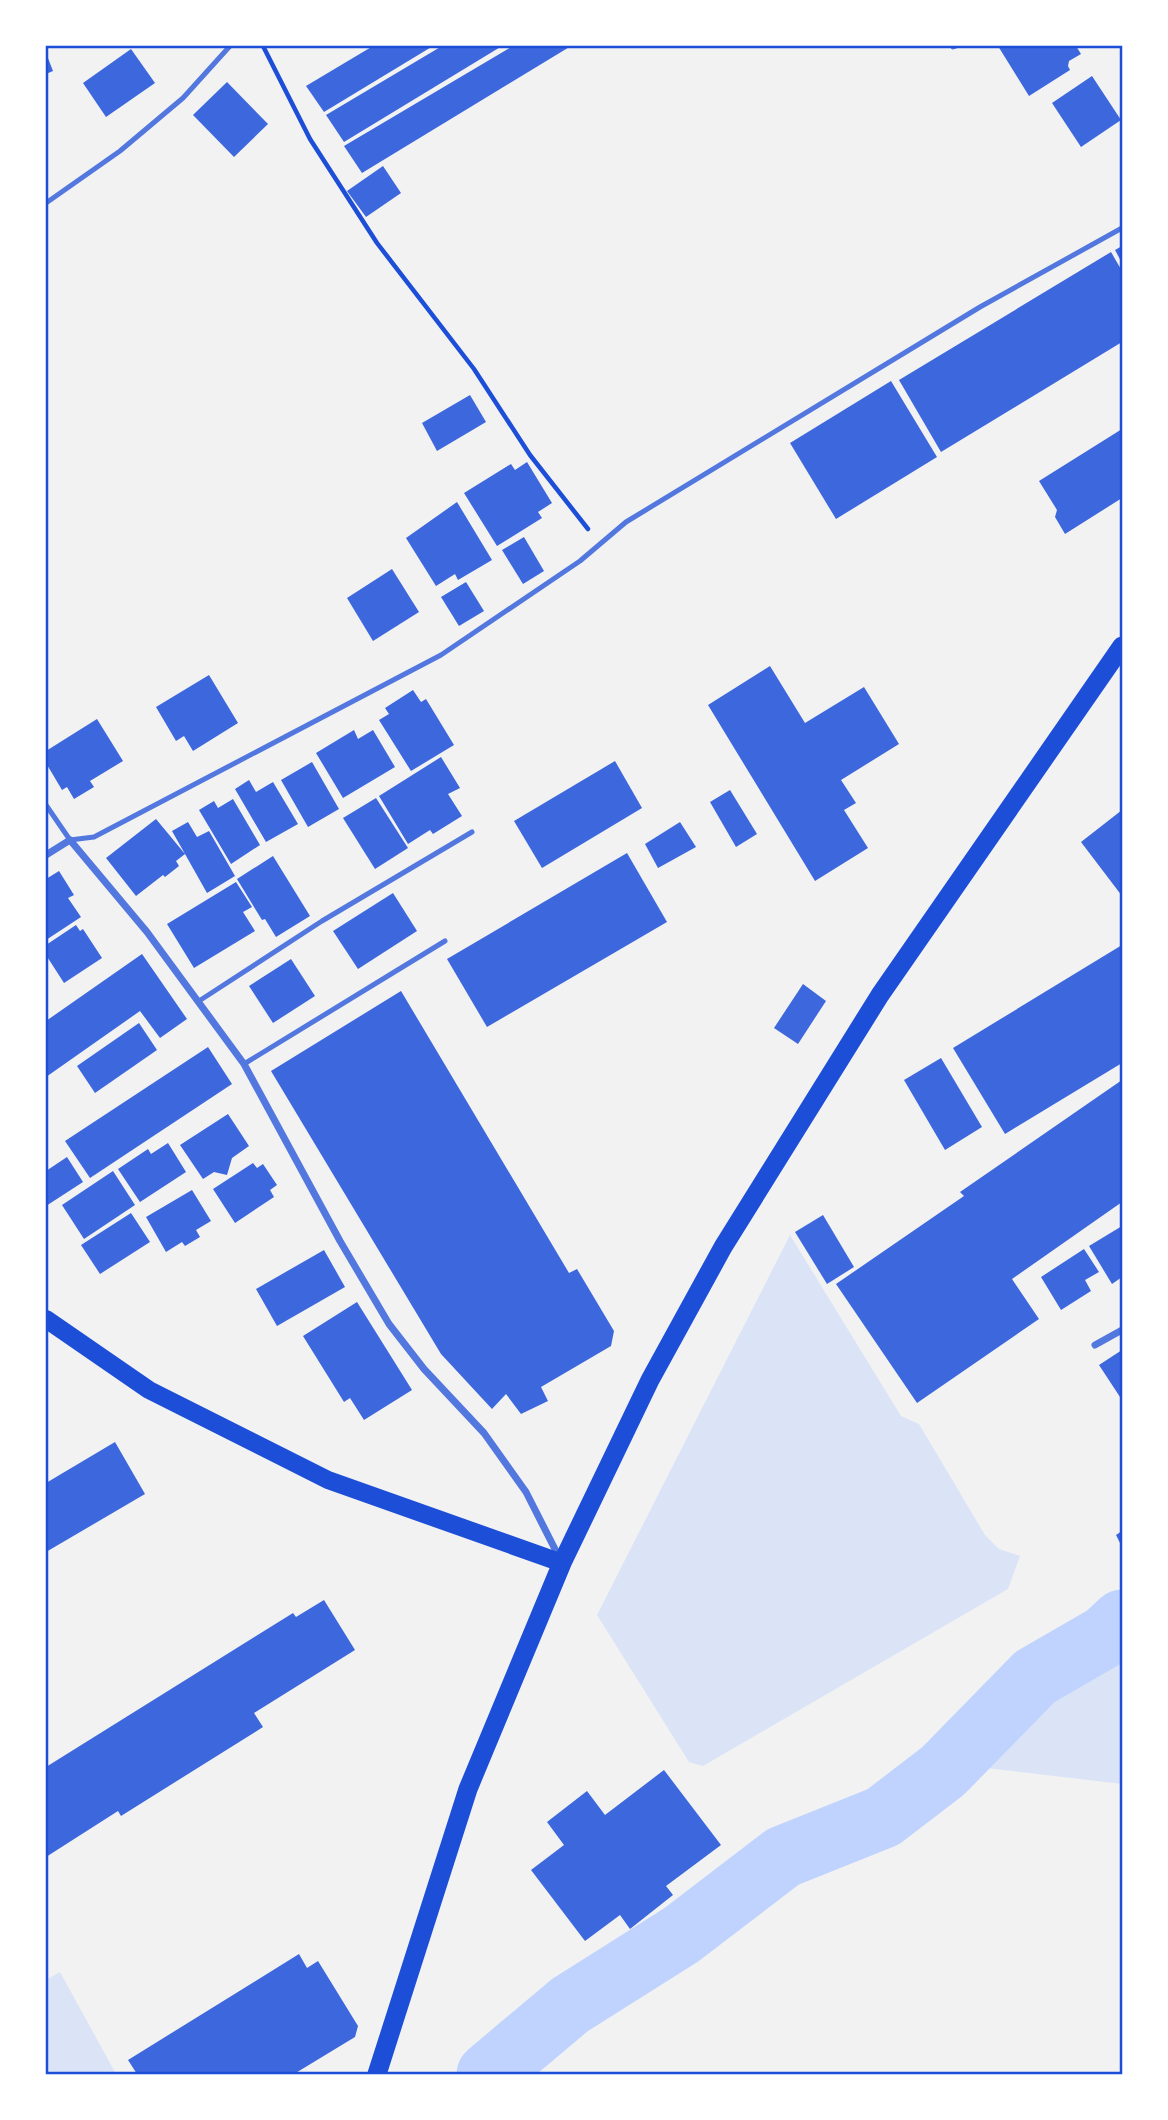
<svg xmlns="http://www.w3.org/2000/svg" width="1168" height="2120" font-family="Rubik,sans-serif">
<rect width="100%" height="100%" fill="#f2f2f2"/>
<g fill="#dbe4f7">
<path d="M790 1235 901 1416 919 1424 985 1535 999 1549 1020 1556 1008 1589 703 1766 689 1762 597 1615Z"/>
<path d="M1122 1634V1784L970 1766 1022 1705 1052 1680 1104 1651Z"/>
<path d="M60 1972 116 2074H46V1980Z"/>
</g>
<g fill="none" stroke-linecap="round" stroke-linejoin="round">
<path stroke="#bfd3fe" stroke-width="63" d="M488 2074 570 2005 681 1935 783 1857 883 1817 943 1771 1035 1677 1106 1636 1122 1621"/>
</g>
<g fill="#3d67dc">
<path d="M373 46H433L324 112 306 86Z"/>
<path d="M442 46H502L344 142 326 115Z"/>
<path d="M513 46H571L362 173 344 146Z"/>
<path d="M998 46H1076L1081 54 1069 61 1068 66 1070 70 1029 96Z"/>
<path d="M131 49 155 83 106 117 83 83Z"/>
<path d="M46 53 53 71 46 74Z"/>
<path d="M1092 76 1121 120 1081 147 1052 103Z"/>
<path d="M227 82 268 124 234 157 193 115Z"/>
<path d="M383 166 401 193 366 217 347 191Z"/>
<path d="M1122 246V263L1115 250Z"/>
<path d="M1111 252 1122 271V342L941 452 899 380Z"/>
<path d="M891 381 937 457 836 519 790 443Z"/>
<path d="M470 395 486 422 437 451 422 423Z"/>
<path d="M1122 429V498L1065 534 1055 517 1057 510 1039 481Z"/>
<path d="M527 462 552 503 538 512 542 518 497 546 464 493 511 464 515 470Z"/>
<path d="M457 502 492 560 458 580 455 574 436 586 406 538Z"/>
<path d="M524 537 544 571 523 584 502 550Z"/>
<path d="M392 569 419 612 373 641 347 598Z"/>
<path d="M466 582 484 611 459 626 441 597Z"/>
<path d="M770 666 805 723 864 687 899 744 841 780 856 803 844 810 868 848 815 881 708 705Z"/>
<path d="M209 675 238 723 193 751 184 736 176 741 156 707Z"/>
<path d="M413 690 421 702 426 699 454 745 411 771 379 720 389 714 385 708Z"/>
<path d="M97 719 123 761 90 781 94 787 74 799 67 787 62 790 46 763V751Z"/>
<path d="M354 730 358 739 373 730 395 767 343 798 316 753Z"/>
<path d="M441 757 460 788 448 794 462 816 433 834 430 830 408 844 379 796Z"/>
<path d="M615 761 642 808 542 868 514 821Z"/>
<path d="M312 762 339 809 308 827 281 780Z"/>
<path d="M249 780 256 792 273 782 298 824 266 842 235 789Z"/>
<path d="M730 790 757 834 736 847 710 802Z"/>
<path d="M376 798 408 848 375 869 343 818Z"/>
<path d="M233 799 260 845 231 864 199 810 214 801 218 808Z"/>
<path d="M1122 810V896L1081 842Z"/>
<path d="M156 819 185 854 172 831 188 822 197 837 209 831 235 876 207 893 185 854 176 861 179 866 165 877 163 875 136 896 106 858Z"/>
<path d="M680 822 696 847 658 868 645 844Z"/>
<path d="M627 853 667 922 487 1027 447 959Z"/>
<path d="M273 856 310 916 276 937 265 919 262 920 237 879Z"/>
<path d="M59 871 74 895 68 898 81 917 46 940V879Z"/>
<path d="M236 882 252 907 243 912 255 931 194 968 167 924Z"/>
<path d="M393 893 417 931 358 969 333 931Z"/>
<path d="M76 925 80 931 83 929 102 958 64 983 46 955V945Z"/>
<path d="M1122 945V1063L1005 1134 953 1048Z"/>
<path d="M142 954 187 1019 160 1038 140 1011 46 1077V1021Z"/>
<path d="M291 959 315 996 273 1023 249 986Z"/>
<path d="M803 984 826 1001 798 1044 774 1028Z"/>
<path d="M401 991 569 1273 577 1269 614 1331 611 1346 541 1387 548 1401 521 1414 506 1394 492 1409 441 1354 271 1071Z"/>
<path d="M139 1023 157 1050 95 1093 77 1066Z"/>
<path d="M208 1047 232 1084 90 1178 65 1141Z"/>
<path d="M941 1058 982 1127 945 1150 904 1080Z"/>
<path d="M1122 1080V1202L1012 1279 1039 1319 917 1403 836 1284 964 1196 960 1192Z"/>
<path d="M228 1114 249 1146 232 1158 227 1175 214 1172 203 1179 180 1145Z"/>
<path d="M168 1143 186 1172 140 1202 118 1169 148 1149 151 1154Z"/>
<path d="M67 1157 83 1182 46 1206V1171Z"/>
<path d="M253 1163 257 1168 263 1164 277 1185 270 1190 274 1197 235 1223 213 1189Z"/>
<path d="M113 1171 135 1205 84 1239 62 1205Z"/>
<path d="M192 1190 211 1221 196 1230 200 1237 185 1246 182 1242 166 1252 146 1217Z"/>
<path d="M131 1213 150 1242 100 1274 81 1245Z"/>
<path d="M823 1215 854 1267 827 1284 795 1232Z"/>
<path d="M1122 1226V1277L1112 1284 1089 1246Z"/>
<path d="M1084 1249 1099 1272 1085 1280 1091 1291 1061 1310 1041 1277Z"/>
<path d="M324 1250 345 1287 277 1326 256 1289Z"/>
<path d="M357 1302 412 1390 364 1420 350 1398 344 1402 303 1336Z"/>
<path d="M1122 1350V1400L1099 1365Z"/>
<path d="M115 1442 145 1494 46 1552V1483Z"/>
<path d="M1122 1531V1547L1116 1535Z"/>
<path d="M324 1600 355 1650 254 1713 263 1727 121 1816 118 1811 46 1857V1767L293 1613 296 1617Z"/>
<path d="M664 1770 721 1845 666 1886 673 1895 630 1929 620 1915 585 1941 531 1870 564 1845 547 1822 587 1791 605 1815Z"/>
<path d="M299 1954 307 1968 318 1961 358 2026 355 2037 294 2074H137L128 2060Z"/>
</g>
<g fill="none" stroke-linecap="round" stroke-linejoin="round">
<path stroke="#1d4ed8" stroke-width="4.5" d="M263 46 310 139 377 243 474 369 530 455 588 529"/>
<g stroke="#5277de" stroke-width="5">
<path d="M953 47 956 46"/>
<path d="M46 203 120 151 183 98 230 46"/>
<path d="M46 805 70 840 94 837 441 655 580 561 626 522 980 307 1122 228"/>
<path d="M199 1001 322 921 472 832"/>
<path d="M244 1064 445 941"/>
</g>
<g stroke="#5277de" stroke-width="7">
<path d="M46 855 70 840 147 932 244 1064 340 1241 389 1324 424 1369 484 1433 526 1492 560 1559"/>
<path d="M1095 1345 1122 1330"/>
</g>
<path stroke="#1d4ed8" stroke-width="18" d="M46 1319 149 1390 328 1480 562 1563"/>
<path stroke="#1d4ed8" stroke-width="19" d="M377 2074 468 1789 562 1563 650 1380 723 1247 880 995 1122 646"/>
</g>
<rect width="1168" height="2120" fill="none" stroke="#ffffff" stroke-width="94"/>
<rect x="47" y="47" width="1074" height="2026" fill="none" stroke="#1d4ed8" stroke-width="2.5"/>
</svg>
